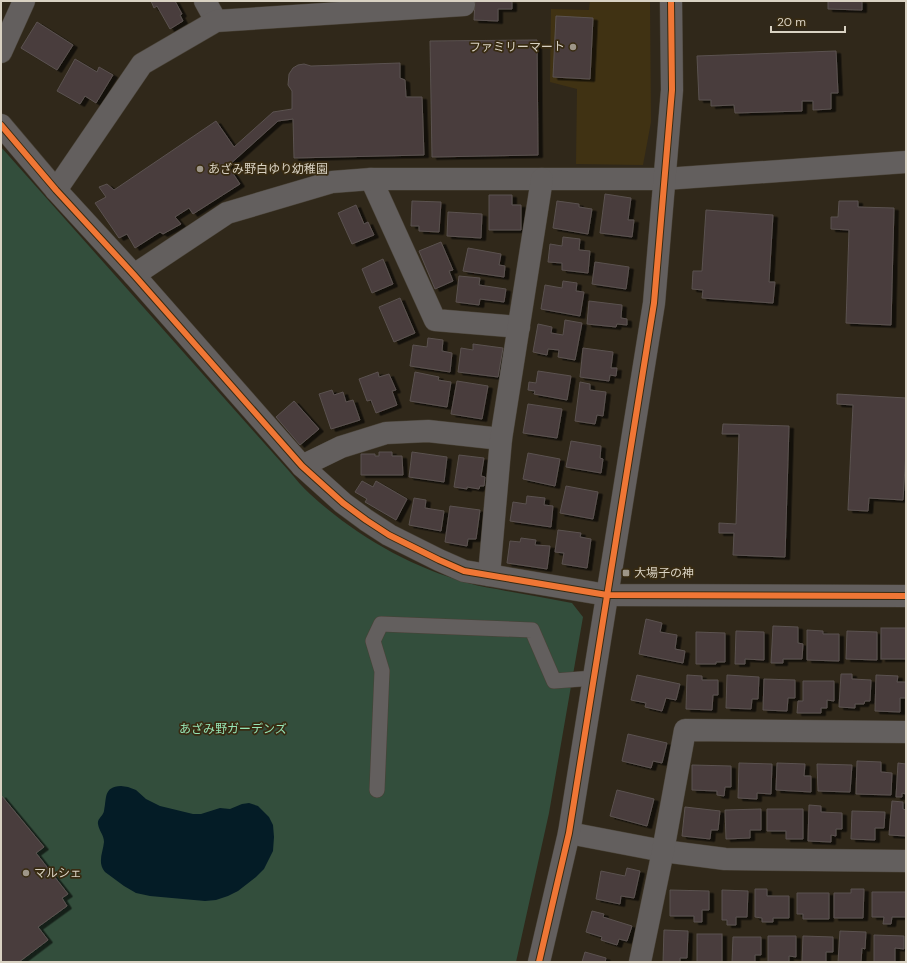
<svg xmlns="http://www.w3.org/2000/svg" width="907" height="963" font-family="'DM Sans','Noto Sans JP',sans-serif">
<defs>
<filter id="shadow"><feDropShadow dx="4.5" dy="2.5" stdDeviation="0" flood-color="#0009"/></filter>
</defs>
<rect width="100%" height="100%" fill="#30281a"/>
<path fill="#403213" d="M590 1H650L651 122 643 165 576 164 577 89 550 82 551 9 589 10Z"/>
<path fill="#334e3c" d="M1 147 289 471C296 479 302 487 310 494 355 535 408 566 468 583 480 587 494 588 506 591 528 595 550 599 572 603L583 617 549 813 516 962H1Z"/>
<path fill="#041c26" d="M121 786 128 787 136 790 146 799 160 806 193 814H201L220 808 230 809 242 804 249 803 258 806 269 817 273 825 274 837 273 851 264 869 256 877 238 891 228 896 216 900 205 901 150 896 136 893 124 886 105 872C97 863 103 852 104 842 104 835 99 831 98 824 97 819 103 816 104 811 107 798 103 787 121 786Z"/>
<g fill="#483d3c" stroke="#5b5250" filter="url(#shadow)">
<path d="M151 1H175L182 14 180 15 183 21 170 29 157 6 154 8Z"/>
<path d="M475 1H512V9H498V21L474 20Z"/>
<path d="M828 1H862V10L828 9Z"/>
<path d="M556 16 593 18 590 79 553 77Z"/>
<path d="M37 22 73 45 57 70 21 48Z"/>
<path d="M537 40 538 155 432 157 430 41Z"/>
<path d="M836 51 838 93H831V109L813 110V101H802V111L735 113 734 105 711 106V100H699L697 56Z"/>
<path d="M75 59 97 72 99 67 113 75 96 103 85 96 80 104 57 91Z"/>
<path d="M400 63V78L405 80 406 97H422L424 155 294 158 293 119 278 121 228 166 240 184 193 214 189 208 175 217 181 224 163 234 160 232 135 248 127 234 119 238 95 203 106 197 99 187 107 184 114 190 216 121 234 147 273 112 292 109V91L288 85 289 74 293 68 298 65 304 64 311 66Z"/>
<path d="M605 194 631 198 628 220H634L632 237 600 233Z"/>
<path d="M489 195H512V205H521V230H489Z"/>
<path d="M412 201 441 202 439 232 419 231V226H411Z"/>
<path d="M557 201 579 204V207L592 209 588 234 553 228Z"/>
<path d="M839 201H858V207L894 208 891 325 846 323 849 230 831 229V217H838Z"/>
<path d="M356 205 364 224 368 222 374 235 352 244 338 213Z"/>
<path d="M706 210 773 215 769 282H775L773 303 702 298 703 290 692 289 693 271H702Z"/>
<path d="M448 212 482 214 481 238 447 236Z"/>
<path d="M563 237 580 239 579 250 590 251 588 273 562 270V263L548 262 550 244 562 246Z"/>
<path d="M441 242 453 270 449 271 453 281 435 289 419 251Z"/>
<path d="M468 248 501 254 499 265 505 266 504 277 463 271Z"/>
<path d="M383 259 393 284 372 293 362 269Z"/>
<path d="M595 262 629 267 626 289 592 284Z"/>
<path d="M459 276 480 278 479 285 506 289 504 302 480 299 479 305 456 302Z"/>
<path d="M563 281 577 283 576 291 584 292 580 316 541 309 545 285 562 288Z"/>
<path d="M400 298 415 333 394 342 379 307Z"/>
<path d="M589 301 622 305 621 318 627 319V325L617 324 616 327 587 324Z"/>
<path d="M565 320 582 323 575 360 558 357 559 350 548 349 547 355 533 352 538 324 552 327 551 333 563 335Z"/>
<path d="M428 338 443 340 442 351 452 353 450 372 410 366 413 345 427 347Z"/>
<path d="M473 344 503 348 498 377 458 372 461 348 473 350Z"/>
<path d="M583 348 613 352 611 368H617L616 376 610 375 609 381 580 377Z"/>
<path d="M538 371 571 376 567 400 534 394 535 391 528 390 529 382 536 383Z"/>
<path d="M378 372 379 377 389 374 396 390 392 391 397 405 376 413 371 400 367 401 359 379Z"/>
<path d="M415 372 439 377 438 380 451 382 447 407 410 401Z"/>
<path d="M457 381 488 386 482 419 451 414Z"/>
<path d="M580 382 590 384V390L606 392 603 416 597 415 595 424 575 421Z"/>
<path d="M332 390 334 395 343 392 346 402 353 400 360 420 331 429 319 394Z"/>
<path d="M837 394 906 398V451L903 500 869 498 868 511 848 510 853 405 837 404Z"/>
<path d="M294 401 319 429 300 445 276 417Z"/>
<path d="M528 404 562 409 557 438 523 433Z"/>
<path d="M723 424 789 426 785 557 733 555 734 533H719V523L736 524 739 434H722Z"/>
<path d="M571 441 601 446 600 458 603 459 601 473 566 467Z"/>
<path d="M379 452H392V456H402L403 475H361V454H375V456H379Z"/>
<path d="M412 452 447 457 444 482 409 477Z"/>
<path d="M528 453 560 459 555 486 523 479Z"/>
<path d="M459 455 484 458 481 476 485 477 484 486H480L479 489 467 487V489L454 487Z"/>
<path d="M362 481 373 487 376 481 407 499 396 520 365 502 367 499 355 492Z"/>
<path d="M566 486 598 492 593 519 560 513Z"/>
<path d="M527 496 545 498 544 505 553 506 551 527 510 521 513 502 526 504Z"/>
<path d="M414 498 426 500 425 508 444 511 441 531 409 525Z"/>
<path d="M450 506 480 510 476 539H468L467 546 445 542Z"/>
<path d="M558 530 581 533 580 537 591 539 587 568 562 564 564 553 555 552Z"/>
<path d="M521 538 536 540 535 545 550 546 547 569 507 563 510 541 520 542Z"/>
<path d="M646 619 662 623 660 632 677 635 675 649 685 651 683 663 639 654Z"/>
<path d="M773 626 798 627V643L803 644 802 659H783V663H771Z"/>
<rect x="881" y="628" width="25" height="31"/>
<path d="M807 630 823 631V634H839V661L807 660Z"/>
<path d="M736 631 764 632V660L745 659V664H735Z"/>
<path d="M847 631 877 632V660L846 659Z"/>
<path d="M696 632 725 633V662H716V664H696Z"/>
<path d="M841 674H852V679L871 680 870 701H865L864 704H855V708L839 707Z"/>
<path d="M637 675 680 684 676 700 666 698 662 711 645 707 646 703 631 700Z"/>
<path d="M687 675 702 676V680H718V695H713L712 710 686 709Z"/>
<path d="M727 675 759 677 758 699H752L751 709 726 708Z"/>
<path d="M876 675 898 676 897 682H906V698H900V712L875 711Z"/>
<path d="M764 679 795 680V698H788L787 711 763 710Z"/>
<path d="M803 681H834V701L827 700V708H821V713H797L798 701H803Z"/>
<path d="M628 734 667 743 662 763 653 761 651 768 622 761Z"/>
<path d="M857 761 881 762V772L892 773 891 795 856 794Z"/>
<path d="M739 763 772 764 771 794 757 793V799L738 798Z"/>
<path d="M777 763 805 764 804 776H811V792L776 790Z"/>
<path d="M898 763 906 764V794L902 793V797H896Z"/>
<path d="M817 764 852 765 850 792 818 791Z"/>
<path d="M692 765 731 766V787H725L724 796 717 795V791L692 790Z"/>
<path d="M617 790 654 799 647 826 610 816Z"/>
<path d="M1 795 44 847 36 853 68 894 62 898 67 906 38 927 48 940 19 962H1Z"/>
<path d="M892 801 903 802V809L906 810V836L889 835Z"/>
<path d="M809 805 821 806V812L842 813V829H836V836L831 835V842L808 841Z"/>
<path d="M685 807 720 811 718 830H711L710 839 682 836Z"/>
<path d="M761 809V830H750V838L726 839 725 810Z"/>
<path d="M767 809H803V839H786V831H767Z"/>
<path d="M852 811 885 812 884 828H875V840L851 839Z"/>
<path d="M627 868 640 871 634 898 621 896 620 904 596 899 601 871 625 876Z"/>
<path d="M755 889H767V896H789V918H773V922H762V918L755 917Z"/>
<path d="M851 889H864L863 918H834V893H851Z"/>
<path d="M670 890 709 891V910H702V922H694V916H670Z"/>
<path d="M722 890 748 891 747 917H736V925H727V920H722Z"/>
<path d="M872 892H906V917H892L891 924H883L884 917H872Z"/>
<path d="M797 893H829V919H803V914H797Z"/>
<path d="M592 911 604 914 603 917 632 926 627 941 619 939 617 945 601 940 602 937 586 932Z"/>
<path d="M664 930 688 931 687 958H680V962H663Z"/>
<path d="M840 931 866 932 865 949 862 948 861 962H838Z"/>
<rect x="697" y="934" width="25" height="28"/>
<path d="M874 935 904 936V949L895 948V962H874Z"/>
<path d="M768 936H796V957L789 956V962H768Z"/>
<path d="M803 936 833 937V952H826V962H802Z"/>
<path d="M733 937H761V955H755V962H732Z"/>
<path d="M585 952 606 958 605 962H582Z"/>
</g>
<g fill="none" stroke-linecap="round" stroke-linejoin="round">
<g stroke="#494237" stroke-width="16">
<path id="service" d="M377 790 382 671 373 641 381 624 532 630 554 681 594 678"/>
</g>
<g stroke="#494237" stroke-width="23">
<g id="minor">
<path d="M205 1 216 21"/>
<path d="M1 52 24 1"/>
<path d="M1 125 56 190 134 275 302 466 343 503 366 520 389 535 439 560 464 571 607 595 906 596"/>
<path d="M371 179 435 320 519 327"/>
<path d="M56 190 142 64 216 21 464 5 463 1"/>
<path d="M134 275 227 213 332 182 371 179H665L906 162"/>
<path d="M302 466 341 447 386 433 428 431 501 439"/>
<path d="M489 575 501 439 542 179"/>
<path d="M569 833 663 851 725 859 906 861"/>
<path d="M640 962 663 851 685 730 906 732"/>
</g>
</g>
<g stroke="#494237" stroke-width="23">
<path id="tertiary" d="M539 962 569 833 654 303 672 90 671 1"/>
</g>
<use href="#service" stroke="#635f5e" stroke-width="15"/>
<use href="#minor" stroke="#635f5e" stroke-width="22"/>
<use href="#tertiary" stroke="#635f5e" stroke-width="22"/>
<g stroke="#382b12" stroke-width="8">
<g id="cycleway">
<path d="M1 125 56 190 134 275 302 466 343 503 366 520 389 535 439 560 464 571 607 595 906 596"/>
<path d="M539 962 569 833 654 303 672 90 671 1"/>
</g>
</g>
<use href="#cycleway" stroke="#f07635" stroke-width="6"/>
</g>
<g fill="#9e9688" stroke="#382b12" stroke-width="1.5">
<circle cx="573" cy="47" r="4"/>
<circle cx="200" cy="169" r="4"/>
<rect x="622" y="569" width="8" height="8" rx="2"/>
<circle cx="26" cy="873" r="4"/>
</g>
<g text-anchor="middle" stroke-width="3.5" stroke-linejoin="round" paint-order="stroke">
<g font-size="12" fill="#d9d2c3" stroke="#382b12" text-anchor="start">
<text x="565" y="51" text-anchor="end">ファミリーマート</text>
<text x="208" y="173">あざみ野白ゆり幼稚園</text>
<text x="634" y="577">大場子の神</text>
<text x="34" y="877">マルシェ</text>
</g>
<g font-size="12" fill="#96e4b5" stroke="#382b12">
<text x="233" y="733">あざみ野ガーデンズ</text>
</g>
</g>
<rect width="907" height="963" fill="none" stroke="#d9d2c3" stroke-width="4"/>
<path d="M771 26v6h74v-6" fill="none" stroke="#d9d2c3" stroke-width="2"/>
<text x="777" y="26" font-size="12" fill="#d9d2c3" stroke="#382b12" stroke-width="3" paint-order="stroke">20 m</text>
</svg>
